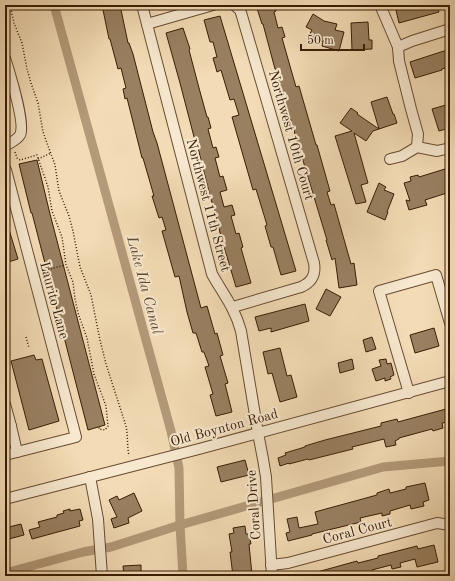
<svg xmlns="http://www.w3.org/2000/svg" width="455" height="581" font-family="'Old Standard TT',serif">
<rect width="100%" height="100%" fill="#f2dbb5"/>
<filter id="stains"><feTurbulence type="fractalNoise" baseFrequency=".005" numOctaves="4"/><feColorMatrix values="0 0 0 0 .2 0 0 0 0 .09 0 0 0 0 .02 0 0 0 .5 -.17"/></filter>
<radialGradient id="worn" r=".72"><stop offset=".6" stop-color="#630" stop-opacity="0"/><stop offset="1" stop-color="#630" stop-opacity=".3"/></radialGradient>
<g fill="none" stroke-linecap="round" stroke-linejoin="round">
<g stroke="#b39a79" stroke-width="9">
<path d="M54 5 171 431 179 468 180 525 183 576"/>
<path d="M5 573 83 552 111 547 180 525 383 467 450 461"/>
</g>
</g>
<g fill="#998061" stroke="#391d05">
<path d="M102 5H120L128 43H129L133 54 153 132 157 143 201 308 207 306 215 334 217 333 223 355 220 356 228 383 225 384 232 412 216 416 210 395 213 394 205 367 209 366 204 352H202L196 333H193L187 312 179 276 175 277 162 231 166 230 162 217 159 218 152 196H154L143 158H142L127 98 125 99 123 89 126 88 121 68 118 69 110 39H109Z"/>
<path d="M256 5H275L276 11 274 12 278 28 282 27 285 37 282 38 296 87 299 86 316 145H317L330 191 327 192 331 205 334 204 351 264 354 263 357 285 339 288 335 258 332 260 326 240H327L282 91 276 69H275L263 24H262Z"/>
<path d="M399 5H411L412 7 420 5H437L439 12 399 23 395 6Z"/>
<path d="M313 14 324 21 337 24 335 30 344 32 339 51 322 46 323 42 309 35 312 30 306 27Z"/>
<path d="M220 16 296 271 281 275 273 247H271L265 226 267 225 256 189 253 190 232 117 239 115 234 99 230 100 221 70 217 72 213 58 217 57 213 42H210L204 20Z"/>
<path d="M368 22 369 40H372V49L352 50 351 23Z"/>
<path d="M183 28 190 49 189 50 199 88 207 117H208L211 128 208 129 213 148 216 147 219 157 215 158 220 177 223 176 227 190 220 192 224 207 232 205 235 215 231 216 236 234 239 233 243 247 241 248 251 283 236 287 221 237 213 203H212L207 184 197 144H196L193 133 180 83 166 33Z"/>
<path d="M450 49V66L442 69V70L415 78 410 62Z"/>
<path d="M387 97 393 114H394L397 123 379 129 371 102Z"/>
<path d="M446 105 450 118V128L439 131 432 109Z"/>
<path d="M351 108 358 113 357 114 379 129 373 131 366 141 354 133 368 183 361 185 366 202 356 204 335 136 352 131 340 123Z"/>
<path d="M37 160 50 214 105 425 88 430 32 213H31L19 164Z"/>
<path d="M445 169 450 187V192L425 200 427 205 409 210 406 200 410 201 404 183 411 181 410 177 418 175 419 177Z"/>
<path d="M379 183 386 187 384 190 394 194 387 212H388L385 220 367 212Z"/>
<path d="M7 223 18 259 5 263V224Z"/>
<path d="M326 289 341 297 330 316 316 309Z"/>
<path d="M305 304 309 321 271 332V328L259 331 255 317Z"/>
<path d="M434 328 439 346 415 353 410 335Z"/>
<path d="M372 337 376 349 366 352 363 340Z"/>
<path d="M280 348 287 376 291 375 297 397 280 402 272 373 268 374 263 352Z"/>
<path d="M34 355 36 360 42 359 59 421 29 430 11 361Z"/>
<path d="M352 359 354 369 340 373 338 363Z"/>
<path d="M386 359 387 364 391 363 394 375 390 377 391 379 385 381V378L376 381 372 369 381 366 379 360Z"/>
<path d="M446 409 449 422 442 423 443 428 433 431 432 429 399 438V439L395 441 396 445 386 447 384 439 352 447 353 449 309 460 308 459 289 464V463L280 466 278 458 286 455 285 453 305 447V446L325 440 381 426V423L397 419 398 422Z"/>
<path d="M245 460 249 475 221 482 217 467Z"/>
<path d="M425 483 429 500 423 502 424 506 411 509 410 505 390 511V514L382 516V513L360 518 361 522 312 534V535L288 541 286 533 290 532 287 519 297 517 299 528 318 524 315 512 377 495V493L389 489 390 493 406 489V487Z"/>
<path d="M134 493 142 511 128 518 129 523 114 528 111 519 117 517 109 500 117 496 119 500Z"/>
<path d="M70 509V511L80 509 83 520 79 521 80 526 32 539 29 530 40 527 38 522 57 517V515L64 513 63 511Z"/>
<path d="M21 524 24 535 5 540V528Z"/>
<path d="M245 526 246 534H249L251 544H249L252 575 233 576 230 552H232L229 534 234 533 233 528Z"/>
<path d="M434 545 438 562 417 567 415 559 400 563 401 567 392 569 391 565 372 570 373 572 367 573 368 576H311L310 574 357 561 358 563 378 558V556L417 546 418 549Z"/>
<path d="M141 565V576H124L123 566Z"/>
</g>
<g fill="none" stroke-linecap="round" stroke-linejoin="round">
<g stroke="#674c31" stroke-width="12">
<g id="minor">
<path d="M142 5 212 274C223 294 235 308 241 331L258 433 263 459 266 477 272 576"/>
<path d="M380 5 398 47 399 61 411 109 418 134 417 147"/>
<path d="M147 24 213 5"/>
<path d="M398 47 412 41 450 29"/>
<path d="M5 58C9 71 26 124 20 135 17 140 10 143 5 146"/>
<path d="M417 147 437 151 450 148"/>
<path d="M390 159 402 156 417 147"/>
<path d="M233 307 301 287C312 282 316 275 314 263L242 16 240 10 234 5"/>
<path d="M409 393 379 291 436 275 450 323"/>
<path d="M5 404 11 426"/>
<path d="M5 427 11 426 17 452 76 437 6 170"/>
<path d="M5 455 17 452"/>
<path d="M90 477 98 519 102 576"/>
<path d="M5 499 199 449 450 381"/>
<path d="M271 565 288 563 437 523 450 525"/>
</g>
</g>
<g stroke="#391d05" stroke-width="1.5" stroke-dasharray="1 2" stroke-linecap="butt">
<path d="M10 5 14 23 22 43 27 69 31 83 38 103 43 132 55 165 59 191 69 216 73 231 80 267 91 295 100 340 106 364 126 426C128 436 127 446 129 456"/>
<path d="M15 152 17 158 20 160 37 155 48 187 52 211 62 237 66 265 73 282 75 299 78 313 87 338 94 374 106 406 108 426 105 430 99 429V427"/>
<path d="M38 159 51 153"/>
<path d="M42 271 65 265"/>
<path d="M26 337 29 348"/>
</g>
<use href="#minor" stroke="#f7e8cf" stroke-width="10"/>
</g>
<g text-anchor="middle" stroke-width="4" stroke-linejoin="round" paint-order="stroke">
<g font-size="14" fill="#391d05" stroke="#f7e8cf">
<text transform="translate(292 135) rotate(74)" y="5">Northwest 10th Court</text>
<text transform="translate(209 205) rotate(75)" y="5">Northwest 11th Street</text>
<text transform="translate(55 300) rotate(75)" y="5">Laurito Lane</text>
<text transform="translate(224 427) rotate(-15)" y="5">Old Boynton Road</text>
<text transform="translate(253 505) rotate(-94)" y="5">Coral Drive</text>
<text transform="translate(357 530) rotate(-15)" y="5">Coral Court</text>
</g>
<g font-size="15" font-style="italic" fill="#64492e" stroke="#f7e8cf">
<text transform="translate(145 285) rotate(75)" y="5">Lake Ida Canal</text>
</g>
</g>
<rect width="455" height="581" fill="none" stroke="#f2dbb5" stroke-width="20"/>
<rect x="6" y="6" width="443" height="569" fill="none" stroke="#391d05" stroke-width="2"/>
<rect x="10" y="10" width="435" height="561" fill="none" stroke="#391d05"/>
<path d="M301 44v6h63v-6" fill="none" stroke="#391d05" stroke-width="2"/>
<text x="307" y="44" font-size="12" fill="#391d05" stroke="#f7e8cf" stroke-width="3" paint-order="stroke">50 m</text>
<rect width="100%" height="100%" filter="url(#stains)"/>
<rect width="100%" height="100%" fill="url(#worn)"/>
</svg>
